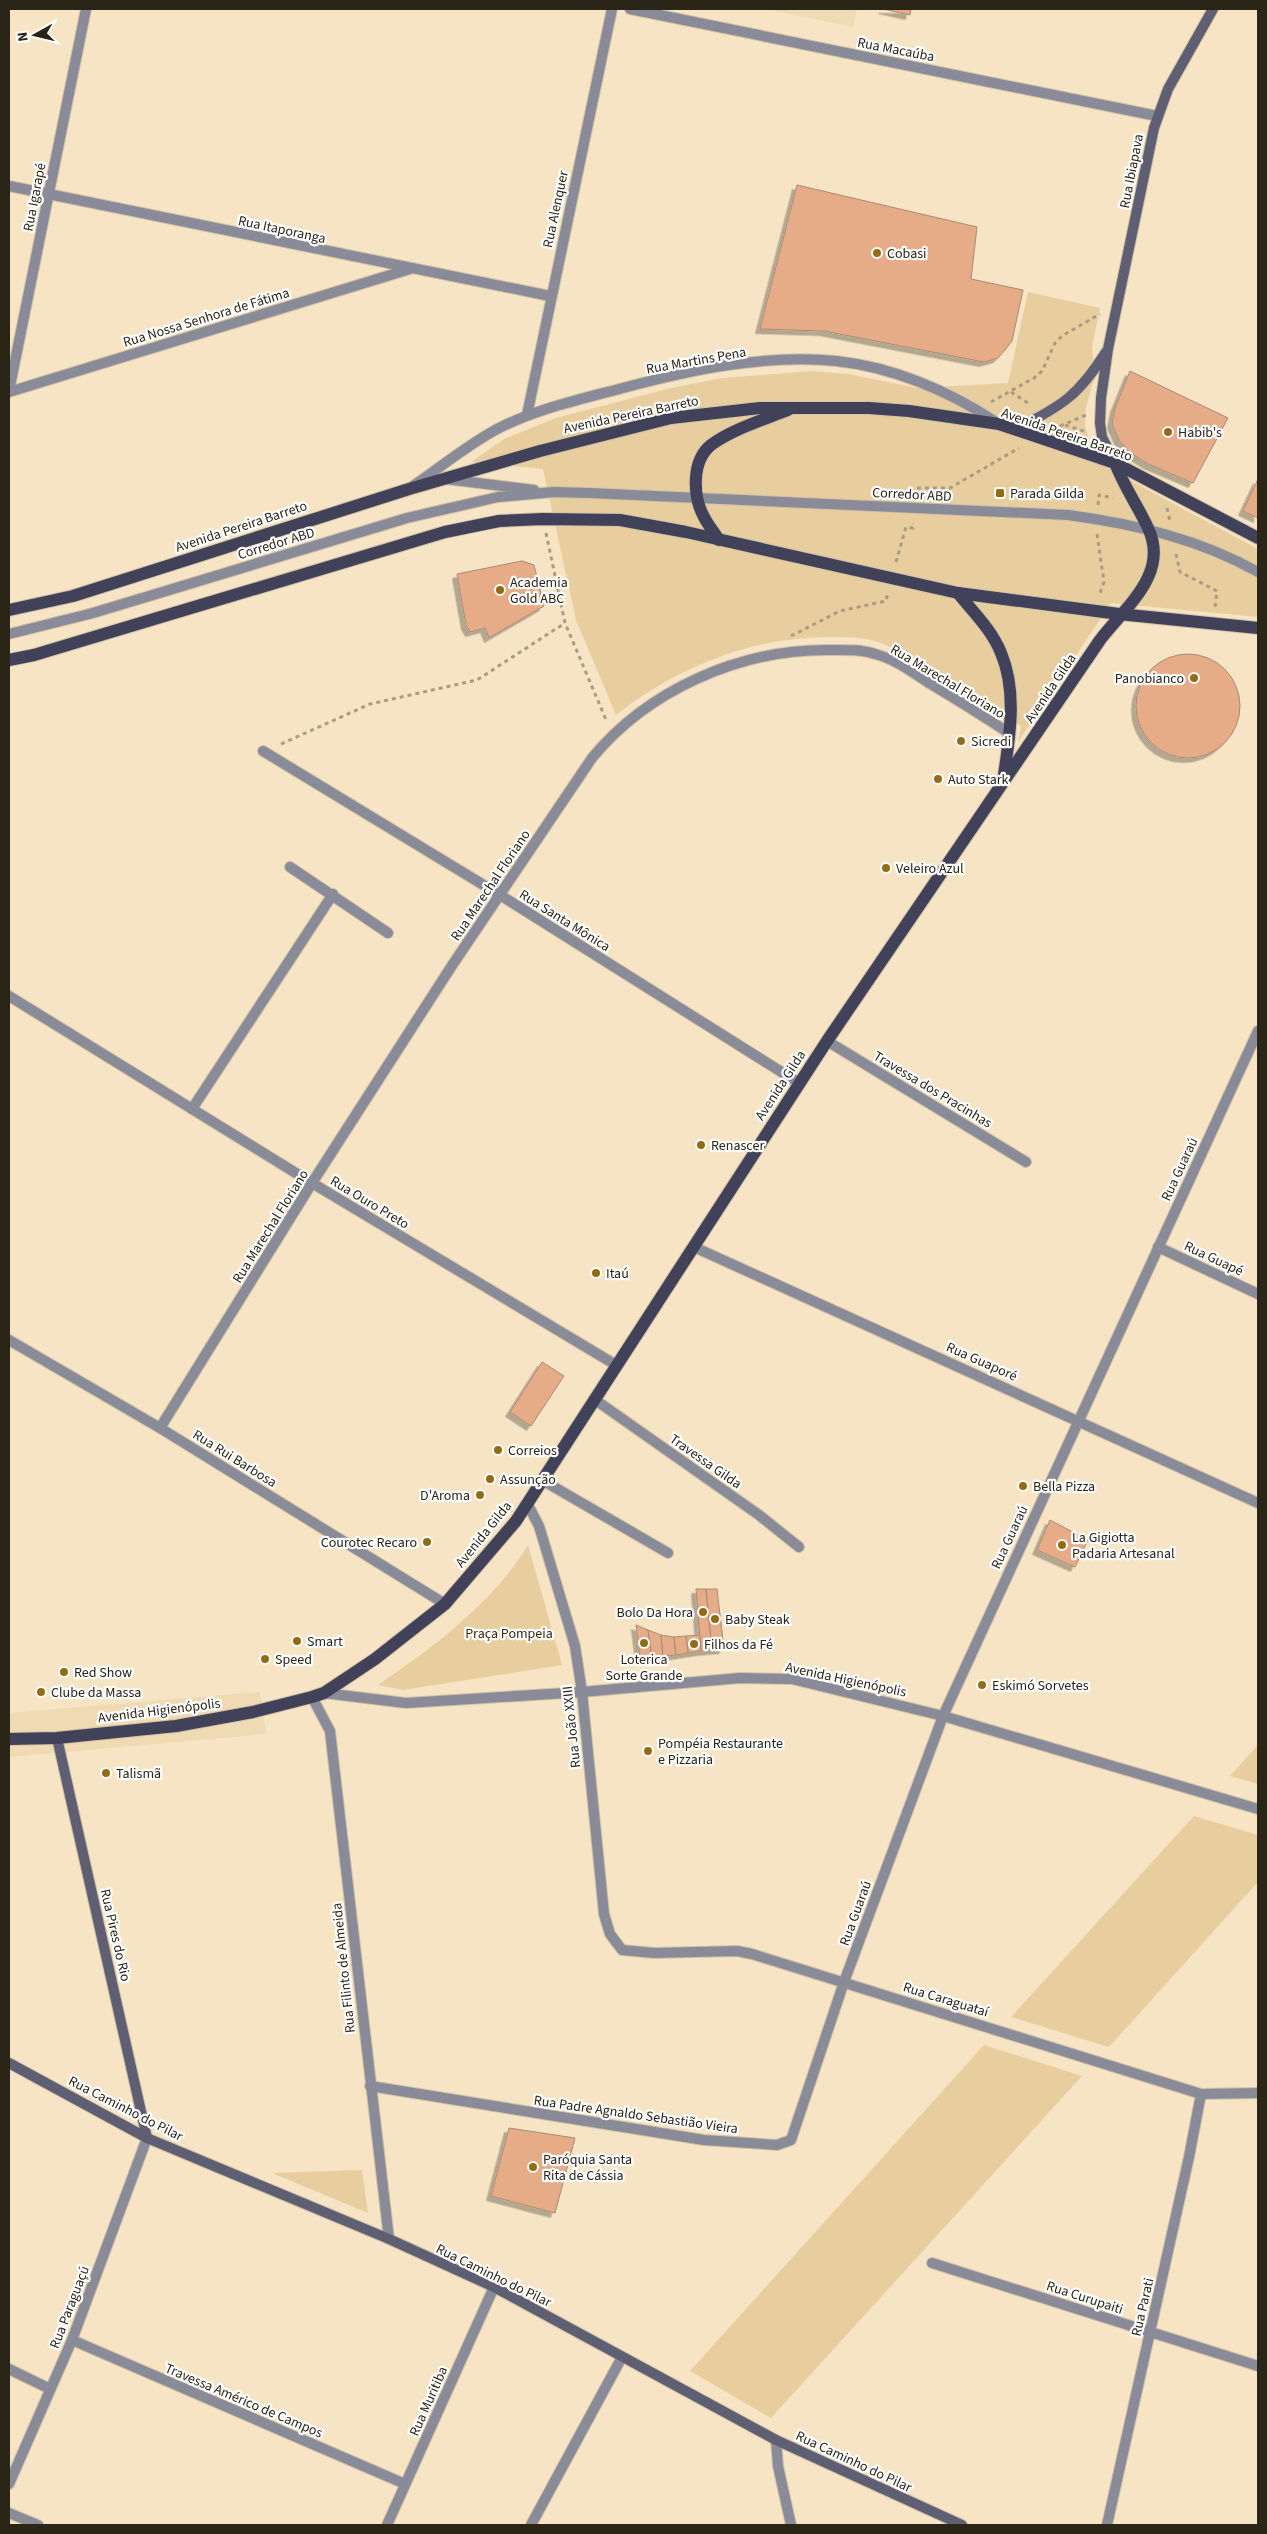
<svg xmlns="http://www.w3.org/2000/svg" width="1267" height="2534" font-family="'Source Sans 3',sans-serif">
<defs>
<filter id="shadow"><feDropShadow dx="-4.5" dy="4.5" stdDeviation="0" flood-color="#0004"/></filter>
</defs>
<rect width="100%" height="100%" fill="#f6e4c4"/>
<g fill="#f0dab3">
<path d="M766 9H857L853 27Z"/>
<path d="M260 1692 266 1734 9 1757V1713Z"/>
</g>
<g fill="#e8ce9f">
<path d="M1028 292 1100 308 1092 347 1095 376 1086 407 1085 425 1091 445 1107 468 1258 549V617L1111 603 1018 742 1021 726C978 699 929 661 881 643 865 637 846 637 829 637 751 637 677 667 616 715L576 620 543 469 471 462 504 439 556 418 671 388 722 378 812 371 848 374 918 388 1008 383Z"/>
<path d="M528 1545 562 1665 403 1690 378 1685C434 1647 493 1603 528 1545Z"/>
<path d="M1258 1745V1784L1230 1776Z"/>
<path d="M1194 1816 1258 1835V1882L1109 2047 1011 2017Z"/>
<path d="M984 2045 1082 2076 771 2418 690 2371Z"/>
<path d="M362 2170 368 2213 272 2173Z"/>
</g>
<g fill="#e6ac87" stroke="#a88a76" filter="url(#shadow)">
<path d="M883 9H911L910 15Z"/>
<path d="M797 185 977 227 971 279 1023 290 1012 341 1005 350 998 358 984 362 824 331 760 329Z"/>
<path d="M1130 371 1228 418 1193 483 1148 464 1129 452 1119 440 1112 424 1115 408Z"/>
<path d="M1258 479V518L1243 511Z"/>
<path d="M522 561 534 565 544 606 489 638 485 628 470 632 466 625 457 574Z"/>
<circle cx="1188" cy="706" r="52"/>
<path d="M542 1362 564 1376 531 1426 510 1412Z"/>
<path d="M1050 1520 1088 1540 1075 1567 1037 1550Z"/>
<path d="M696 1589H706L712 1650 701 1651Z"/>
<path d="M706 1589H717L724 1649 712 1650Z"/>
<path d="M636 1625 648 1630 652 1657 640 1658Z"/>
<path d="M648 1630 661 1635 663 1656 652 1657Z"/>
<path d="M661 1635 674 1637 676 1655 663 1656Z"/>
<path d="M700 1635 701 1651 688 1653 686 1636Z"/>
<path d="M686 1636 688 1653 676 1655 674 1637Z"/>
<path d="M509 2128 575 2138 555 2213 491 2196Z"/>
</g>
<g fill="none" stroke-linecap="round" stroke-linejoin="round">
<g stroke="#d1c2a5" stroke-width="12">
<g id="service">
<path d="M446 479 534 490"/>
<path d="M9 634 93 613 407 518 498 497 554 492 590 493 1068 515C1135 524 1199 539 1258 572"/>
<path d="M290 867 388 933"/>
<path d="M192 1109 333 894"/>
<path d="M542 1480 668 1553"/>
<path d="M531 2525 622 2357"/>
</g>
</g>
<g stroke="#d1c2a5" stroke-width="12">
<g id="minor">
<path d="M630 9 1157 116"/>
<path d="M9 186 550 296"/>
<path d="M9 391 86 9"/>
<path d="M9 392 410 269"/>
<path d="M527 415 612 9"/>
<path d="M413 486C441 467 471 442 501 427 540 408 581 399 623 388 690 370 765 354 836 361 893 367 949 391 996 422"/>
<path d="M263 751 500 895 799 1083"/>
<path d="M9 996 312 1183 616 1365"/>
<path d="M827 1041 1026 1162"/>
<path d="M694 1247 1258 1503"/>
<path d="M1158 1247 1258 1294"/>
<path d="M9 1340 160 1428 445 1604"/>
<path d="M594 1399 759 1515 799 1547"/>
<path d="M160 1428 312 1183 451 967 592 758C648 690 739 650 826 650 843 650 860 649 875 654 895 659 912 672 929 683 956 699 983 716 1009 733"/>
<path d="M527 1503 539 1526 575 1646 582 1692 604 1914 610 1934 622 1950 654 1953 737 1951 752 1954 1201 2094 1258 2093"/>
<path d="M324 1693 406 1703 582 1692 740 1678 792 1679 943 1716 1258 1809"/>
<path d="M312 1697 330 1731 389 2239"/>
<path d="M370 2086 704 2140 777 2145 791 2140 844 1982 943 1716 1258 1031"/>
<path d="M932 2263 1258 2366"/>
<path d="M72 2340 405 2484"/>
<path d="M9 2369 50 2389"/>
<path d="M9 2484 72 2340 147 2138"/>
<path d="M9 2513 38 2525"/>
<path d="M387 2525 494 2287"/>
<path d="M1107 2525 1189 2157 1201 2094"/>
</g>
</g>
<g stroke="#d1c2a5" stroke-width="12">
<path id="tertiary" d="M776 2440 778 2466 791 2525"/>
</g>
<g stroke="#d1c2a5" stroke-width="12">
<g id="secondary">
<path d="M1016 429C1062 406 1079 395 1106 352"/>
<path d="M1115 463 1102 437 1100 423 1101 398 1108 349 1154 128 1168 89 1213 9"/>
<path d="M57 1738 147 2138"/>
<path d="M9 2063 147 2138 389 2239 494 2287 776 2440 962 2525"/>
</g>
</g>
<g stroke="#d1c2a5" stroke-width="14">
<g id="primary">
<path d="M719 540C714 532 708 525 704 517 693 497 691 461 711 445 733 429 763 420 788 410"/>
<path d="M958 593C973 612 992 630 1001 653 1018 693 1009 740 1003 782"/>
<path d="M9 610 73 596 409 489 540 451 671 418 760 408H869L909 411 999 424 1115 463 1258 538"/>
<path d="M9 660 34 655 445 532 499 521 543 519 620 520 686 532 958 593 1119 614 1258 628"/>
<path d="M9 1739 57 1738 176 1726 253 1712 312 1697 324 1693 375 1659 445 1604 516 1521 827 1041 1100 640C1125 607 1170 574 1148 528 1138 506 1124 487 1115 463"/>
</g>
</g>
<g stroke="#aa9c83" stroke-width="3" stroke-dasharray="4 4" stroke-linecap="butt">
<path d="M1011 392 1031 405"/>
<path d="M991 402 1034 378 1042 371 1055 343 1062 336 1100 314"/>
<path d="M1065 425 1087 432"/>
<path d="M1060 426 1086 415"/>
<path d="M915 494V488H950L1019 448"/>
<path d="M1098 505 1099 495 1113 498"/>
<path d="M1167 508 1170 521"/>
<path d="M546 533 565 623 607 722"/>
<path d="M1097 534 1104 582 1099 596"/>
<path d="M1176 554 1180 572 1217 591 1215 607"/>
<path d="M896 562 906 527 913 528V523"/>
<path d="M791 636 840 611 886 601 888 592"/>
<path d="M281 744 370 704 477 680 565 623"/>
</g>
<use href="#service" stroke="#8a8b99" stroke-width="10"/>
<use href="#minor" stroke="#8a8b99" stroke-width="10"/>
<use href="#tertiary" stroke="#8a8b99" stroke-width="10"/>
<use href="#secondary" stroke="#5f5f73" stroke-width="10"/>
<use href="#primary" stroke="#414159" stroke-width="12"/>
</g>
<g fill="#946b15" stroke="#fff" stroke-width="2">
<circle cx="877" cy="253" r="5"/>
<circle cx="1168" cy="432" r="5"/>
<rect x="995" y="488" width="10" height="10" rx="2.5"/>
<circle cx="500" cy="590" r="5"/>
<circle cx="1194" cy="678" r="5"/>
<circle cx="961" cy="741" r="5"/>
<circle cx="938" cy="779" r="5"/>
<circle cx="886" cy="868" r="5"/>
<circle cx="701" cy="1145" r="5"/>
<circle cx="596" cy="1273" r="5"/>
<circle cx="498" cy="1450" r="5"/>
<circle cx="490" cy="1479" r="5"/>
<circle cx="1023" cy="1486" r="5"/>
<circle cx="480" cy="1495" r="5"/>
<circle cx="427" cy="1542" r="5"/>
<circle cx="1062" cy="1545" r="5"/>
<circle cx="703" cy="1612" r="5"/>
<circle cx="715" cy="1619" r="5"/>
<circle cx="297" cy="1641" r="5"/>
<circle cx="644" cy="1643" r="5"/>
<circle cx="694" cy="1644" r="5"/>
<circle cx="265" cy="1659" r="5"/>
<circle cx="64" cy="1672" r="5"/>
<circle cx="982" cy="1685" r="5"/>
<circle cx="41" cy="1692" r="5"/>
<circle cx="648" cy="1751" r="5"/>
<circle cx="106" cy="1773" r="5"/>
<circle cx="533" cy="2167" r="5"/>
</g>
<g text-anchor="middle" stroke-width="4.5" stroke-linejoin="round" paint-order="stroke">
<g font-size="14" fill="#2b2518" stroke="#fff">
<text transform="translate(896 49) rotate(11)" y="5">Rua Macaúba</text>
<text transform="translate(1131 171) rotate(-79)" y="5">Rua Ibiapava</text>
<text transform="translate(34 197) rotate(-79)" y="5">Rua Igarapé</text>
<text transform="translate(555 209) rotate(-78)" y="5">Rua Alenquer</text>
<text transform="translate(282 229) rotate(12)" y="5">Rua Itaporanga</text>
<text transform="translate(206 317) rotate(-17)" y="5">Rua Nossa Senhora de Fátima</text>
<text transform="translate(696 360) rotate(-10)" y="5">Rua Martins Pena</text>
<text transform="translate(631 414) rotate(-12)" y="5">Avenida Pereira Barreto</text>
<text transform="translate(1067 434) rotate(19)" y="5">Avenida Pereira Barreto</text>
<text transform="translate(912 494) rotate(3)" y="5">Corredor ABD</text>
<text transform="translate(241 526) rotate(-18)" y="5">Avenida Pereira Barreto</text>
<text transform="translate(276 543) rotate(-17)" y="5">Corredor ABD</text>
<text transform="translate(948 681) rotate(31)" y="5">Rua Marechal Floriano</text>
<text transform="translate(1050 688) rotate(-56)" y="5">Avenida Gilda</text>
<text transform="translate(490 885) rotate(-56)" y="5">Rua Marechal Floriano</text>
<text transform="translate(565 920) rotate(32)" y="5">Rua Santa Mônica</text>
<text transform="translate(780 1085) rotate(-57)" y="5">Avenida Gilda</text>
<text transform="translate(933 1089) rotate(31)" y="5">Travessa dos Pracinhas</text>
<text transform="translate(1179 1169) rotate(-65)" y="5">Rua Guaraú</text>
<text transform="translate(370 1202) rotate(31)" y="5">Rua Ouro Preto</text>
<text transform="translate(270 1226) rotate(-58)" y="5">Rua Marechal Floriano</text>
<text transform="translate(1214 1258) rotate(25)" y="5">Rua Guapé</text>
<text transform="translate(982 1361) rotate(24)" y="5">Rua Guaporé</text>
<text transform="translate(235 1458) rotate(32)" y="5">Rua Rui Barbosa</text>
<text transform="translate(706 1461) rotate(35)" y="5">Travessa Gilda</text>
<text transform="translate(483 1534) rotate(-51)" y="5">Avenida Gilda</text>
<text transform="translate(1009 1537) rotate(-65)" y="5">Rua Guaraú</text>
<text transform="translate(846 1679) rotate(12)" y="5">Avenida Higienópolis</text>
<text transform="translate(159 1710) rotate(-7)" y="5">Avenida Higienópolis</text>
<text transform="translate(571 1727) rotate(-96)" y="5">Rua João XXIII</text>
<text transform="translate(855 1913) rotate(-70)" y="5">Rua Guaraú</text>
<text transform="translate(116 1935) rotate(77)" y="5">Rua Pires do Rio</text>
<text transform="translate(343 1968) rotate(-96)" y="5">Rua Filinto de Almeida</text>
<text transform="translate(946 1999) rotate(17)" y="5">Rua Caraguataí</text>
<text transform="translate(126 2108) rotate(27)" y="5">Rua Caminho do Pilar</text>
<text transform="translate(636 2114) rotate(8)" y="5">Rua Padre Agnaldo Sebastião Vieira</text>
<text transform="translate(494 2275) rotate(26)" y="5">Rua Caminho do Pilar</text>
<text transform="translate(1085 2297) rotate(18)" y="5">Rua Curupaiti</text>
<text transform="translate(69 2307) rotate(-69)" y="5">Rua Paraguaçú</text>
<text transform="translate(1142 2307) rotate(-77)" y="5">Rua Parati</text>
<text transform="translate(244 2400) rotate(23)" y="5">Travessa Américo de Campos</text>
<text transform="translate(428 2401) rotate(-66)" y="5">Rua Muritiba</text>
<text transform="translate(854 2461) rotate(25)" y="5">Rua Caminho do Pilar</text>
</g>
<g font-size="14" fill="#2b2518" stroke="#fff" text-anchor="start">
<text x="887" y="258">Cobasi</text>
<text x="1178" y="437">Habib's</text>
<text x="1010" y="498">Parada Gilda</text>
<text x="510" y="587">Academia<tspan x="510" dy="16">Gold ABC</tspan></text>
<text x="1184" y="683" text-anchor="end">Panobianco</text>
<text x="971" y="746">Sicredi</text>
<text x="948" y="784">Auto Stark</text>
<text x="896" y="873">Veleiro Azul</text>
<text x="711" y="1150">Renascer</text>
<text x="606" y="1278">Itaú</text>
<text x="508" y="1455">Correios</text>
<text x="500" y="1484">Assunção</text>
<text x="1033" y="1491">Bella Pizza</text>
<text x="470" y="1500" text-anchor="end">D'Aroma</text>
<text x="1072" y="1542">La Gigiotta<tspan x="1072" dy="16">Padaria Artesanal</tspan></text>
<text x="417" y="1547" text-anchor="end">Courotec Recaro</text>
<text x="693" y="1617" text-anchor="end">Bolo Da Hora</text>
<text x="725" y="1624">Baby Steak</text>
<text x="307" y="1646">Smart</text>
<text x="704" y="1649">Filhos da Fé</text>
<text x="275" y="1664">Speed</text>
<text x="644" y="1664" text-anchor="middle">Loterica<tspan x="644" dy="16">Sorte Grande</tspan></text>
<text x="74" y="1677">Red Show</text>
<text x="992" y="1690">Eskimó Sorvetes</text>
<text x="51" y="1697">Clube da Massa</text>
<text x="658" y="1748">Pompéia Restaurante<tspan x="658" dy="16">e Pizzaria</tspan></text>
<text x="116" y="1778">Talismã</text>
<text x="543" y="2164">Paróquia Santa<tspan x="543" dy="16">Rita de Cássia</tspan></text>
</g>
<g font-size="14" fill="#392b10" stroke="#fff">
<text x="509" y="1638">Praça Pompeia</text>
</g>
</g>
<rect width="1267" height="2534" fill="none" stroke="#2b2518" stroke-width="20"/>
<g transform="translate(35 35) rotate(262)" stroke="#ffffff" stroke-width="4" paint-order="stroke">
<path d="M0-4L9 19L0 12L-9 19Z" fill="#2b2518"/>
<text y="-8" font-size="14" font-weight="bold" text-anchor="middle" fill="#2b2518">N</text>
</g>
</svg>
